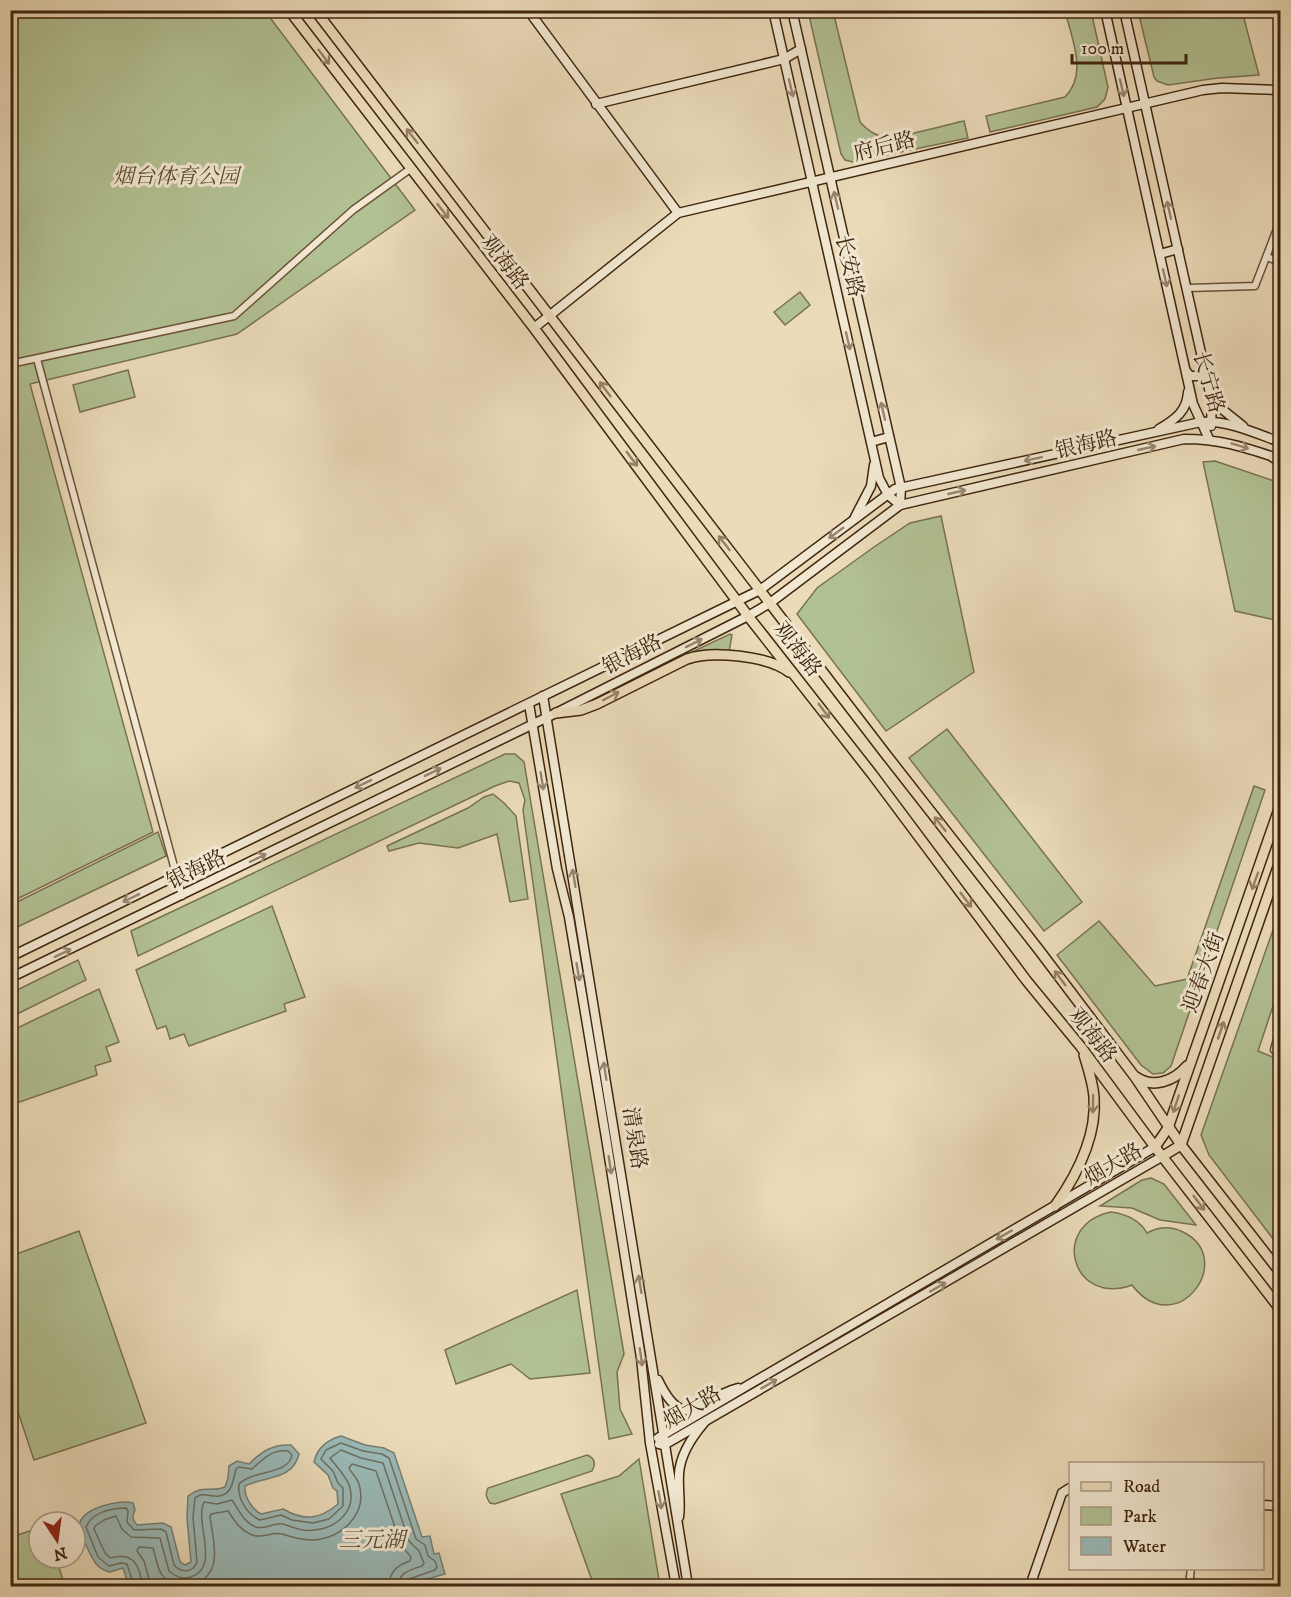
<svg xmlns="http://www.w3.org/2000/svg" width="1291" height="1597" font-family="'IM FELL DW Pica','Noto Serif SC',serif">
<rect width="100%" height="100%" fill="#ebdbb9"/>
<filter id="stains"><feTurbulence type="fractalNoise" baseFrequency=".00333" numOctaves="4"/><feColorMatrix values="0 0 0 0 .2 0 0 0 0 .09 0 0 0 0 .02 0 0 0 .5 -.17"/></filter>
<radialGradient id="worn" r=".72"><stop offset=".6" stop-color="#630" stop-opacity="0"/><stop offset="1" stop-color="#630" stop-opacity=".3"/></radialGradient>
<g fill="#b2c193" stroke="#787350" stroke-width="1.5">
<path d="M11 11H265L415 210 237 334 30 384 153 832 11 902Z"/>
<path d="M808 11H833L860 122C866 129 874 135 884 137 894 140 949 124 964 121L968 138 853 162 845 160 841 154Z"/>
<path d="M1065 11H1091L1108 87 1105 99 1097 107 990 132 986 116 1065 97C1088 74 1072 39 1065 11Z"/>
<path d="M1138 11H1242L1259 75 1218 78 1168 85 1157 81 1154 77Z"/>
<path d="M800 292 810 305 785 325 774 312Z"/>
<path d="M128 370 135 397 80 412 73 385Z"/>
<path d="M1215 461 1280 483V621L1235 611 1203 462Z"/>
<path d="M941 516 974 672 886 731 797 614 817 588 874 547 910 523Z"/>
<path d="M730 634 732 635 729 652 706 651 600 699 599 696Z"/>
<path d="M947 729 1082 902 1044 931 909 758Z"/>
<path d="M505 754H515L524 762 624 1354 617 1372 620 1409 632 1434 609 1439 523 810 525 800 519 783 509 781 495 786 138 956 131 931Z"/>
<path d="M1254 786 1265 790 1171 1066 1163 1073 1153 1074 1141 1065 1057 955 1099 921 1155 986 1187 979Z"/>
<path d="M493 794 504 803 516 816 528 899 510 902 497 834 458 848 419 843 389 851 387 846 468 808 484 797Z"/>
<path d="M158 832 166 856 11 930V905Z"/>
<path d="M272 906 305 997 284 1004 286 1011 189 1046 184 1034 170 1039 166 1026 157 1029 136 970Z"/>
<path d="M1280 910V985L1258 1051 1280 1060V1248L1209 1155 1201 1135Z"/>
<path d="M78 960 86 980 11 1017V993Z"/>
<path d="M99 989 119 1042 106 1047 111 1061 95 1066 97 1075 11 1105V1031Z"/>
<path d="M1151 1178 1164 1184 1196 1225 1160 1220 1132 1208 1100 1206 1142 1180Z"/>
<path d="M1111 1212C1126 1214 1139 1219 1147 1233 1158 1227 1171 1226 1183 1232 1238 1259 1176 1343 1132 1285 1072 1307 1049 1225 1111 1212Z"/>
<path d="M79 1231 146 1423 34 1460 11 1391V1256Z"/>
<path d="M577 1290 590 1373 530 1379 511 1364 456 1384 445 1350Z"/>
<path d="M587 1455C595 1458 596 1464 592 1471L495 1504 490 1503C486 1497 485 1494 488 1488Z"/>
<path d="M639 1459 660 1586H594L561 1494 619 1476Z"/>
<path d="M39 1528V1558H56L65 1586H11V1537Z"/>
</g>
<path fill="#9ab9b7" stroke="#767e73" stroke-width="1.5" d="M341 1436 365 1445 384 1448 394 1453 422 1537 430 1536 434 1554 439 1553 445 1574 403 1586H129L123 1568 110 1572C105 1571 101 1569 97 1565 93 1561 79 1532 79 1526 81 1508 119 1499 133 1503L135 1510C132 1517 132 1519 137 1525L163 1523 171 1527 180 1562 185 1565 191 1562 187 1518 188 1496C203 1484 210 1493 225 1487L228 1478 229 1466 237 1461 249 1464C262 1451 273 1444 291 1445L299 1454C293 1480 266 1476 245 1486 244 1497 252 1509 261 1514L283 1509C304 1521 319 1520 338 1504L337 1491 333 1488 328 1475 314 1462C317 1448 327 1440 341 1436Z"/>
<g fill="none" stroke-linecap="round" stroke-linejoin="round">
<g stroke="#6c6f62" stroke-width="1.5">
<path d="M134 1586 127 1564 121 1563 109 1566 98 1557 86 1527C92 1512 112 1508 126 1508L128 1511 127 1522 134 1530 161 1529 166 1532 174 1565C181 1573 193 1573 197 1562L193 1517 195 1498 200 1495C205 1494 209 1496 214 1496 232 1498 233 1481 236 1469L239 1467 252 1469C263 1459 272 1449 288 1451L292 1455C289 1475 252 1470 239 1484 237 1499 247 1514 260 1520L281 1515 292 1520 313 1523 329 1519 343 1506V1488L338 1483 333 1471 321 1459 326 1450 341 1443 363 1451 382 1454 389 1458 416 1539 425 1545 428 1556 435 1561 437 1567 435 1570 409 1579 405 1586"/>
<path d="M142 1586C140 1564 133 1552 110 1558L105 1553 94 1529 95 1526 104 1520 116 1516 122 1529 131 1537 160 1538 169 1571C175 1576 183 1580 191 1577 221 1567 194 1523 204 1502L217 1504 232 1500C239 1510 243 1522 256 1527 265 1530 274 1522 283 1524 292 1527 303 1532 314 1530 336 1528 356 1512 350 1488 348 1478 336 1466 330 1458L341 1450 361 1458 383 1463 409 1541 419 1551 424 1563 422 1566C410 1570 399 1572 398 1586"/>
<path d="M151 1586 144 1561 137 1551 139 1547 153 1548C159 1567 156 1577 178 1586"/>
<path d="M192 1586C224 1573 214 1545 210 1517L211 1514 228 1511C235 1521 239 1529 250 1534 262 1540 271 1531 282 1534 291 1537 303 1540 313 1540 342 1538 368 1514 359 1484 357 1478 352 1474 349 1468L352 1464 376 1471 401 1545 411 1557 410 1561C397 1565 389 1572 389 1586"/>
</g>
<g stroke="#6a5239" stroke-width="9">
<g id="street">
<path d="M1267 257 1280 262"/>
<path d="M1188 288 1255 286 1280 221"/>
<path d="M37 359 182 896"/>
<path d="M10 364 234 316 353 210 410 169"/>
<path d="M1280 1028 1274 1050 1280 1053"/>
<path d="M1189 1586 1191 1568"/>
</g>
</g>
<g stroke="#3f250e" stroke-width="11">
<g id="secondary">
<path d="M528 10 678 213"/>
<path d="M773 10 879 478 888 495 900 505"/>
<path d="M792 10 901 488 900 505"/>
<path d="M1105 10 1193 404 1209 439"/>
<path d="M1124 10 1212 402 1211 426"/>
<path d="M596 104 784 59 801 49"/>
<path d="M1160 254 1178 249"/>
<path d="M534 328 678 213 1203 90 1222 88 1280 90"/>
<path d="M1186 371 1190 376H1200L1203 373 1204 365"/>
<path d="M1213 396 1218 406 1243 426"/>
<path d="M1159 429C1176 419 1187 411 1188 392"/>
<path d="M871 442 889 437"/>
<path d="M855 517 871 486 874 465"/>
<path d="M543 696 688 1586"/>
<path d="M529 704 557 869 569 917 606 1138 641 1358 650 1443 676 1586"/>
<path d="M10 957 760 590 895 489 1201 422C1228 420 1255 433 1280 442"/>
<path d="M10 978 556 713 748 616 770 603 900 505 1184 439C1220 439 1244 447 1277 458"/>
<path d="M658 1380C685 1436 699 1398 738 1388"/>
<path d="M658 1438 1155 1147"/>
<path d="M659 1444 664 1445 1163 1156"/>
<path d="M1262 1505 1280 1506"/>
<path d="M679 1517C681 1503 678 1489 679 1474 680 1456 692 1437 704 1423"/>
<path d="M1030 1586 1062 1493 1070 1488"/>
</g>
</g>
<g stroke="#3f250e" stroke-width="12">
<g id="primary">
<path d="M289 10 534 328 748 616 872 774 1026 980 1081 1047 1155 1147 1280 1309"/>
<path d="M315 10 884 752 1039 950 1135 1077 1181 1145 1280 1272"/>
<path d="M1273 457 1280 461"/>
<path d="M556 713 581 710 597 704 687 659C712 650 768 656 789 672"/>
<path d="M1136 1077C1153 1089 1174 1081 1187 1066"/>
<path d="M1155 1147 1168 1128 1280 806"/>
<path d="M1163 1156 1181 1145 1280 861"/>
<path d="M1055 1206C1077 1175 1097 1136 1094 1097 1093 1083 1088 1068 1084 1055"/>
</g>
</g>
<use href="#street" stroke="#f2e8d2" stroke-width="6"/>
<use href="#secondary" stroke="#f2e8d2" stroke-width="8"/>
<use href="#primary" stroke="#ebdbb9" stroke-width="9"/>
</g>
<defs><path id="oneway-shaft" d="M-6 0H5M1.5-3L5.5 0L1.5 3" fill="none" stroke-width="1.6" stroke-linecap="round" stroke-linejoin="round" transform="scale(1.5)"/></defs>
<g stroke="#958064">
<use href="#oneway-shaft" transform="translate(324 57) rotate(53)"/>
<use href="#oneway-shaft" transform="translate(412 136) rotate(-128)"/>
<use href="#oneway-shaft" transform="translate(443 211) rotate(52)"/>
<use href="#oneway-shaft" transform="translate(605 389) rotate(-127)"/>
<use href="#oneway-shaft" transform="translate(632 459) rotate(53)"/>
<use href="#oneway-shaft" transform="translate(724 543) rotate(-128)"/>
<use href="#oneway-shaft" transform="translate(611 696) rotate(-28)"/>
<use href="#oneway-shaft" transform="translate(824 711) rotate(53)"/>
<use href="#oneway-shaft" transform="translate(940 824) rotate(-128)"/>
<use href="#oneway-shaft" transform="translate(1255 881) rotate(110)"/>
<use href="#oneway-shaft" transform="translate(966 900) rotate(53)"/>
<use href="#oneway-shaft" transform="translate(1060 978) rotate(-127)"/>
<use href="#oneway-shaft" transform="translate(1221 1030) rotate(-71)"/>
<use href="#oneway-shaft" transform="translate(1093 1104) rotate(91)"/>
<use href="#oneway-shaft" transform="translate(1176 1104) rotate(108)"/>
<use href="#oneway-shaft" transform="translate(1199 1203) rotate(53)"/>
</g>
<g stroke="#988670">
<use href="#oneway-shaft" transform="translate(791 88) rotate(77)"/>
<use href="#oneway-shaft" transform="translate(1122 88) rotate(77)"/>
<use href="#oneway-shaft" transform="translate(836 200) rotate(-103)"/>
<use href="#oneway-shaft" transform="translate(1169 210) rotate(-103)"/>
<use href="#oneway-shaft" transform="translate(1165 278) rotate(77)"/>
<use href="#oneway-shaft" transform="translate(848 341) rotate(77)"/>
<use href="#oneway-shaft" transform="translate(883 411) rotate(-103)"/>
<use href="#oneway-shaft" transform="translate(1240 446) rotate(17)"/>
<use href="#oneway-shaft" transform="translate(1147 448) rotate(-13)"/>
<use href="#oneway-shaft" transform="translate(1033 459) rotate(168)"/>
<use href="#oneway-shaft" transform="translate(957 492) rotate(-13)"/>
<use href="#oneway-shaft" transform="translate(836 533) rotate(144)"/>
<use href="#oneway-shaft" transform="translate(694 643) rotate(-27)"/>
<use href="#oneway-shaft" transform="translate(433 772) rotate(-26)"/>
<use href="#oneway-shaft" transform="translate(542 781) rotate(81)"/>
<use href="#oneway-shaft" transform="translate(363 784) rotate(154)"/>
<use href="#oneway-shaft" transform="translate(258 858) rotate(-26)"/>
<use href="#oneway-shaft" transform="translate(574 878) rotate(-99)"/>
<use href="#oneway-shaft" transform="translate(131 898) rotate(154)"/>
<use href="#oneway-shaft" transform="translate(63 953) rotate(-26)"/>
<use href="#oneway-shaft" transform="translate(578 972) rotate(80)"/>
<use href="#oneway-shaft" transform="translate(605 1071) rotate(-99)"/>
<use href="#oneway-shaft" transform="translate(610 1165) rotate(81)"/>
<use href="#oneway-shaft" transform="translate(1004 1235) rotate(150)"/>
<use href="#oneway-shaft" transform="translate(640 1284) rotate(-99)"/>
<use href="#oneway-shaft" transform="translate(938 1287) rotate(-30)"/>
<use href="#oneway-shaft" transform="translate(641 1357) rotate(82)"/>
<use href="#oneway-shaft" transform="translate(769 1384) rotate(-30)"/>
<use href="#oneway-shaft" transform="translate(660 1500) rotate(80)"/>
</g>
<g text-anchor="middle" stroke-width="6" stroke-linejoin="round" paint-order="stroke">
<g font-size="21" fill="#3f250e" stroke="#f2e8d2">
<text transform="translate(884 146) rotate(-14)" y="7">府后路</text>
<text transform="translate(505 262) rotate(52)" y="7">观海路</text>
<text transform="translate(850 266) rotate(77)" y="7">长安路</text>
<text transform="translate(1209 382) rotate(74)" y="7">长宁路</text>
<text transform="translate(1086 444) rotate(-13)" y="7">银海路</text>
<text transform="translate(798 649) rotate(52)" y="7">观海路</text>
<text transform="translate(632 654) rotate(-27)" y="7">银海路</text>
<text transform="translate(196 869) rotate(-26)" y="7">银海路</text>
<text transform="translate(1203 972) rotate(-70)" y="7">迎春大街</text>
<text transform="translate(1093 1035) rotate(52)" y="7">观海路</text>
<text transform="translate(635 1138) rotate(81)" y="7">清泉路</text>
<text transform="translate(1113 1164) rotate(-30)" y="7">烟大路</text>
<text transform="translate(692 1407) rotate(-30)" y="7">烟大路</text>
</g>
<g font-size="21" font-style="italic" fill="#5c4c2f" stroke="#f2e8d2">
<text x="176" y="183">烟台体育公园</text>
</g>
<g font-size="22" font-style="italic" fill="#564a38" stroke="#f2e8d2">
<text x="372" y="1547">三元湖</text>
</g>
</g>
<rect width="1291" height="1597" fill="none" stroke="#ebdbb9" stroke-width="36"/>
<rect x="12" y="12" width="1267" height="1573" fill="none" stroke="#3f250e" stroke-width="3"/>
<rect x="18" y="18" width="1255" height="1561" fill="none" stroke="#3f250e" stroke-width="1.5"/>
<rect x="1069" y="1462" width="195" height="108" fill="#f2e8d2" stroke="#aa9a84" stroke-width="1.5"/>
<rect x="1081" y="1482" width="30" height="9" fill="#ebdbb9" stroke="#aa9a84" stroke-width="1.5"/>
<text x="1123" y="1492" font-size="18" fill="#3f250e">Road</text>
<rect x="1081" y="1507" width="30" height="18" fill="#b2c193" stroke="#aa9a84" stroke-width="1.5"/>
<text x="1123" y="1522" font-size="18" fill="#3f250e">Park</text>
<rect x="1081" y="1537" width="30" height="18" fill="#9ab9b7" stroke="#aa9a84" stroke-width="1.5"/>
<text x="1123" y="1552" font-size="18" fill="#3f250e">Water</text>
<g transform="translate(57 1540) rotate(167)"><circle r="28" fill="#f2e8d2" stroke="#aa9a84" stroke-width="1.5"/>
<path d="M0-4.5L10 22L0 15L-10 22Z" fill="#8f2418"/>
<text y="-9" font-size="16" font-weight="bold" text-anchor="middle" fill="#3f250e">N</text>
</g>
<path d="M1072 54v9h114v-9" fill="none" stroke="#3f250e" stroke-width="3"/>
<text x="1081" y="54" font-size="18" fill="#3f250e" stroke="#f2e8d2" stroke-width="4.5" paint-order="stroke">100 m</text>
<rect width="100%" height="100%" filter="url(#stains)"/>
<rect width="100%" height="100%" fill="url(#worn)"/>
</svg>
